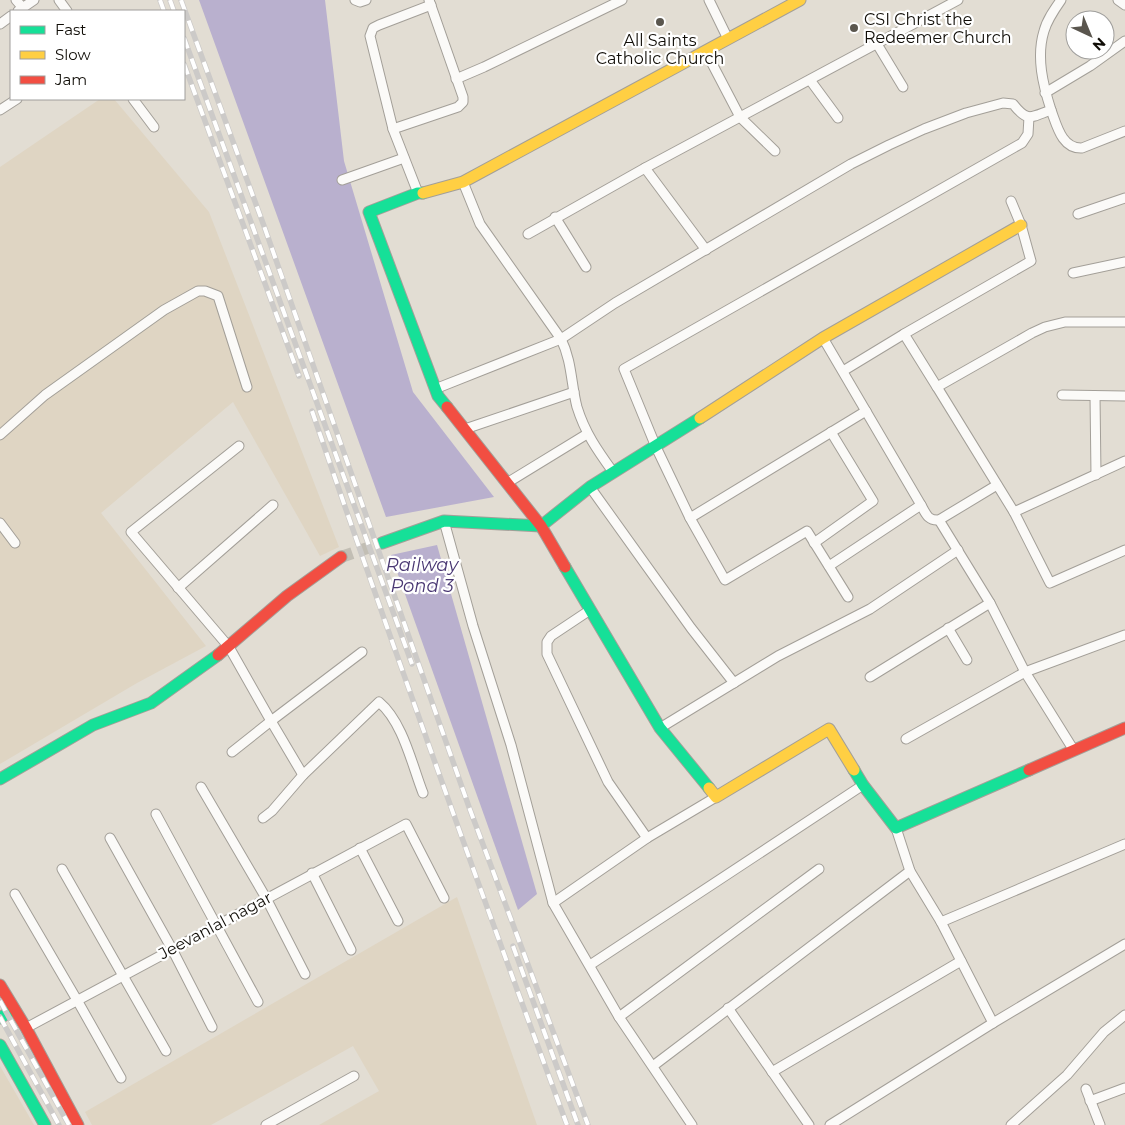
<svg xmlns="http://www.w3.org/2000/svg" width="1125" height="1125" font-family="Montserrat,sans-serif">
<rect width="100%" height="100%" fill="#e2ddd3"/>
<g fill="#dfd5c3">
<path d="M100 99H114L209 212 339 547 320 556 233 402 101 513 206 646 137 683 0 764V167Z"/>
<path d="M457 897 537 1125H319L379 1091 353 1046 211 1125H92L85 1112Z"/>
<path d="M0 1066 34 1125H0Z"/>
</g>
<g fill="#b9b0ce">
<path d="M199 0H325L344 161 413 392 494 497 386 517Z"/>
<path d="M437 545 537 894 518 910 391 555Z"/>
</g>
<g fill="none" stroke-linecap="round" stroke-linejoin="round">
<path stroke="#c2beb4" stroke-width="12" stroke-dasharray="12 6" stroke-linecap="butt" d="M341 557 382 543"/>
<g stroke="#a39f98" stroke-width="11">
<g id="street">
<path d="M16 0 23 8"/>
<path d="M59 0 67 11"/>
<path d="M355 0 360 2 366 0"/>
<path d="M709 0 728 39"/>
<path d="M1118 0 1125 5"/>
<path d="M18 11 34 0"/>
<path d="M0 24 11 16"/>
<path d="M877 44 903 87"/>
<path d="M706 52 740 117 775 151"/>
<path d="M456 79 484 67 622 0"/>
<path d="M810 80 838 118"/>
<path d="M1045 93 1090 66 1125 41"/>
<path d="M133 99 154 127"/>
<path d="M0 110 17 99"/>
<path d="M1051 110C1043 85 1036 57 1044 31 1047 20 1054 10 1061 0"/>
<path d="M393 129 458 107 463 102V97L429 0"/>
<path d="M645 168 706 250"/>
<path d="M342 180 404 158"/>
<path d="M463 182 480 224 561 339C572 361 571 384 577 407 585 433 598 451 613 472"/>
<path d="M418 193 393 129 370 36 373 28 379 25 431 5"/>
<path d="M1078 214 1125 198"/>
<path d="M555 217 586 267"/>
<path d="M528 234 645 168 958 0"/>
<path d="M1073 273 1125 262"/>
<path d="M823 338 921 505"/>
<path d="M843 371 904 334"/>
<path d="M937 387 904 334 1031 261 1021 225 1011 201"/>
<path d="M435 389 561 339 615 303 851 164 889 145 924 129 966 113 1003 103 1013 104C1028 123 1031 117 1051 110 1057 126 1062 149 1082 148L1125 131"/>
<path d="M1062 395 1125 396"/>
<path d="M1095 396 1096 475"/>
<path d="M465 429 574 392"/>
<path d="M0 435 45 395 164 310 198 291H205L218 296 247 387"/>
<path d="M239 446 131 532 229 647 271 721 362 652"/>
<path d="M1125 461 1014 512 1050 583 1125 550"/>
<path d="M507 483 587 434"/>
<path d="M590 487 691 628 734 683"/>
<path d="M1014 512 937 387 1032 333 1045 327 1065 322H1125"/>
<path d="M690 518 866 411"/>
<path d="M939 520 990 603 1025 672 1073 749"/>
<path d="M444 521 473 626 511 745 553 903 619 1017 692 1125"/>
<path d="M0 523 15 543"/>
<path d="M814 543 873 501 831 432"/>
<path d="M829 566 921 505C926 514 928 521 939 520L997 485"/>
<path d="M178 588 273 505"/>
<path d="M848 597 807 531 725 580 690 518 656 447 624 369 1022 143 1028 134 1029 117"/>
<path d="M590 610 551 636 547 642V654L608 782 647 838"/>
<path d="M948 628 967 660"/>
<path d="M870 677 990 603"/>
<path d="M660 728 778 656 870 609 958 550"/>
<path d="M906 739 1025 672 1125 635"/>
<path d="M232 752 271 721 303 775"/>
<path d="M201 787 266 898 305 974"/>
<path d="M156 814 258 1002"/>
<path d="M263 818 272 811 303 775 379 702C403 722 412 765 423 793"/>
<path d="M896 828 910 871 941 922 993 1023"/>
<path d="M110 838 172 949 212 1027"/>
<path d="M360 848 398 921"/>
<path d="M62 869 166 1051"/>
<path d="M312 873 351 950"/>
<path d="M15 894 77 1000 121 1078"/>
<path d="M553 903 647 838 716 797"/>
<path d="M941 922 1125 844"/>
<path d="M590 965 863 785"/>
<path d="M728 1008 809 1125"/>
<path d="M619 1017 819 869"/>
<path d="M26 1028 406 824 444 898"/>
<path d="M653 1066 910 871"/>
<path d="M772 1072 961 961"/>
<path d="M1086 1089 1100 1125"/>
<path d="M1090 1101 1125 1088"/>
<path d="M266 1125 354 1076"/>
<path d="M830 1125 993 1023 1125 944"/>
<path d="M1011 1125 1067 1075 1104 1032 1125 1015"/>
</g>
</g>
<g stroke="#a39f98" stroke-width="13">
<g id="fast">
<path d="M423 193H418L369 212 438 396 447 407"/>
<path d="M382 543 444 521 541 526 590 487 700 418"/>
<path d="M565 567 660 728 709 788"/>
<path d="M854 770 863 785 896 828 1029 770"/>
<path d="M0 779 93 725 151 703 218 655"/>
<path d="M0 1018 14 1009"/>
<path d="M0 1045 45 1125"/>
</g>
</g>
<g stroke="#a39f98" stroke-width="13">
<g id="slow">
<path d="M423 193 463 182 800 0"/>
<path d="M700 418 823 338 1021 225"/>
<path d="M709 788 716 797 829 729 854 770"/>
</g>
</g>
<g stroke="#a39f98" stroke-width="13">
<g id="jam">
<path d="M447 407 541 526 565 567"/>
<path d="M218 655 287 596 341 557"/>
<path d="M1029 770 1125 728"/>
<path d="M0 985 26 1028 78 1125"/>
</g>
</g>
<use href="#street" stroke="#fbfaf8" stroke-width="9"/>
<use href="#fast" stroke="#16e098" stroke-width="11"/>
<use href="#slow" stroke="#ffcf43" stroke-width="11"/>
<use href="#jam" stroke="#f24e42" stroke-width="11"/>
<g stroke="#cccac8" stroke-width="5.5">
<g id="rail">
<path d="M160 0 164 11"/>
<path d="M170 0 174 11"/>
<path d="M181 0 264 226 469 807 588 1125"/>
<path d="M184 38 412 664"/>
<path d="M184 64 299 376"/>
<path d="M312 411C394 650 479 888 567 1125"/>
<path d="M513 946 578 1125"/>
<path d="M0 1001 69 1125"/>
<path d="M0 1017 59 1125"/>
</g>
</g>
<use href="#rail" stroke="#fff" stroke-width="4" stroke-dasharray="11" stroke-linecap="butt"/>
</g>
<g fill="#5a564e" stroke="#fff" stroke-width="2">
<circle cx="660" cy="22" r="5"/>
<circle cx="854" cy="28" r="5"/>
</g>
<g text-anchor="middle" stroke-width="4.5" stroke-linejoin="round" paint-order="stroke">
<g font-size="16" fill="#100d07" stroke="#fff" text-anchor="start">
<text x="864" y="25">CSI Christ the<tspan x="864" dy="18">Redeemer Church</tspan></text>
<text x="660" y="46" text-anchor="middle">All Saints<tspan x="660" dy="18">Catholic Church</tspan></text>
</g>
<g font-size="16" fill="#100d07" stroke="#fff">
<text transform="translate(215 925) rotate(-28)" y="6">Jeevanlal nagar</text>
</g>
<g font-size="18" font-style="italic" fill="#483672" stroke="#fff">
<text x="422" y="571">Railway<tspan x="422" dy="21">Pond 3</tspan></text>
</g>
</g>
<rect x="10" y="10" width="175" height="90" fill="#ffffff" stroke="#9f9e9c"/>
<rect x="20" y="26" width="25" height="8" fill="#16e098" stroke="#9f9e9c"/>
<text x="55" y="35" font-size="15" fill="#100d07">Fast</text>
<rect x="20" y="51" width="25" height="8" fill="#ffcf43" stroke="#9f9e9c"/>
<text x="55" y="60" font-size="15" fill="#100d07">Slow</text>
<rect x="20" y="76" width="25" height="8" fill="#f24e42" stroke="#9f9e9c"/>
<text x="55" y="85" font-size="15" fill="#100d07">Jam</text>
<g transform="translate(1090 35) rotate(136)"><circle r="24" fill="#ffffff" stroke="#9f9e9c"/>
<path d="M0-4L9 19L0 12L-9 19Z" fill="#5a564e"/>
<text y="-8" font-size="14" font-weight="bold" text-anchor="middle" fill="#100d07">N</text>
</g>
</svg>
